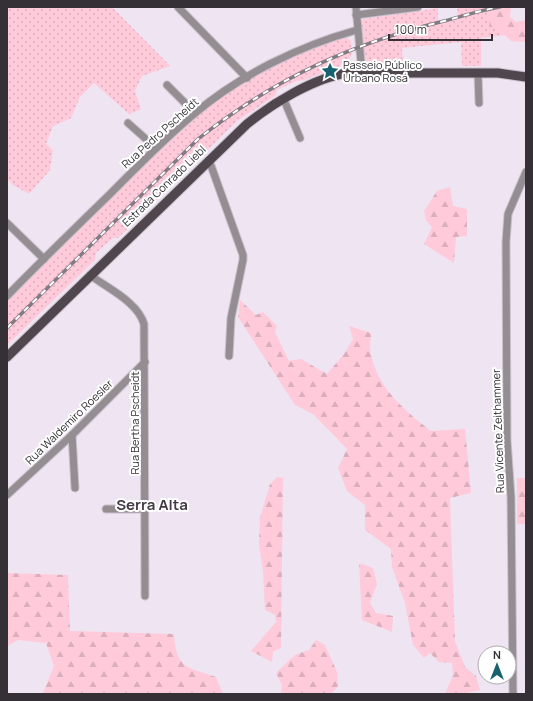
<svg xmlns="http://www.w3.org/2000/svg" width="533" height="701" font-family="Manrope,sans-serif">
<defs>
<pattern id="grass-dots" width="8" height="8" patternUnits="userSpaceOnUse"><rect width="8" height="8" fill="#ffcada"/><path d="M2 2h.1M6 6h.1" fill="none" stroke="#dbaebc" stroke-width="1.8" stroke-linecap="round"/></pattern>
<pattern id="forest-firs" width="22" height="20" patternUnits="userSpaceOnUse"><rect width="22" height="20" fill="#ffcada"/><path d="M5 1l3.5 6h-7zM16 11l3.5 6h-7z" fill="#dbaebc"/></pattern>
</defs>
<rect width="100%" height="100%" fill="#eee4f2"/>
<g fill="url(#grass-dots)">
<path d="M7 7H112L170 66 142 76 135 91 141 109 129 114 94 83 80 97 71 118 53 126 46 144 53 150 50 170 29 194 13 185 7 179Z"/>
<path d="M457 7H500L495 8 501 31 506 35 481 38V66H462L461 42 402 48 403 67C358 67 362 62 361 21L364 19 438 8V22L458 17Z"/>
<path d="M343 34 351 41 352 53 349 60 343 65 304 80 296 81 277 90 276 95 237 121 118 238H113L96 253 95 260 7 345V296L195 113 247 78Z"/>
</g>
<g fill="url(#forest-firs)">
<path d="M511 7 510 17 516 22 526 20 525 42 511 41 501 31 490 27 488 14 495 8Z"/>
<path d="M450 187 453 206 467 209V236L456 237 454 263 424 244 432 227 426 220 424 211 437 191Z"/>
<path d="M240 300 256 315 263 312 277 326 275 332 289 361 301 359 327 374 344 354 353 339 349 326 371 333C371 340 369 348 371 355 378 388 405 411 431 431L465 429 471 493 450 498 455 641 465 667 476 676 480 690 462 694H445L453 675 452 663 439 662 430 653 424 658 413 645 405 603 392 567 391 549 365 530V505L347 491 338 468 347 449 313 414 295 405 238 317Z"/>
<path d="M277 477 283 478 281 648 273 652 272 662 251 651 276 622 275 615 265 610 263 571 259 544 260 518 270 484Z"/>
<rect x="517" y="478" width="9" height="46"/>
<path d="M359 563 373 568 377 584 370 603 376 613 393 616 392 632 362 620Z"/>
<path d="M7 573 68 575 70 631 174 634C176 669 187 667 216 677L223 694H33L43 693 54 666 46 643 18 640 7 646Z"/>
<path d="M316 640 325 645 337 672 338 686 331 694H281L282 685 276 673 295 655 309 650Z"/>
</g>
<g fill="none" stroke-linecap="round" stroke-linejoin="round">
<g stroke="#c9c0cc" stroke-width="9">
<g id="minor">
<path d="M178 7 247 78"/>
<path d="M356 7 362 73"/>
<path d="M356 15 418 7"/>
<path d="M478 73 479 103"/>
<path d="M167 85 195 113"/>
<path d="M284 100 300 138"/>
<path d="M128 123 156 148"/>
<path d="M209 160 243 255V260L231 318 229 356"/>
<path d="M7 223 44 259"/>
<path d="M90 275C107 288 138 302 144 324L145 596"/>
<path d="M7 296C40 262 74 229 108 196 136 168 164 139 194 114 240 75 299 46 357 30"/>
<path d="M72 435 75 488"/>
<path d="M7 495 72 435 145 362"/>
<path d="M106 509H146"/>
<path d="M513 694 511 497 507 440 506 242 508 214 526 172"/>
</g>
</g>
<g stroke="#c9c0cc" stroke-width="11">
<path id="major" d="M7 357 247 124C273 103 314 78 347 73H498L526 77"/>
</g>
<use href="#minor" stroke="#948e92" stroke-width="7"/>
<use href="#major" stroke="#50464d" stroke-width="9"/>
<g stroke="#827b84" stroke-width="3.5">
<path id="rail" d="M7 328 198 139C274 79 350 44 444 21 463 16 482 10 500 7"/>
</g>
<use href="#rail" stroke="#fff" stroke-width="2" stroke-dasharray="6" stroke-linecap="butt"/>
</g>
<defs>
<g id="sight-bare" transform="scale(1.38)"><path d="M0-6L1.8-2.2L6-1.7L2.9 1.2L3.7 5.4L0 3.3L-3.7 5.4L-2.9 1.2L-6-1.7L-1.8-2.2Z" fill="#17626f" stroke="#fff" stroke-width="2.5" paint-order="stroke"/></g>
</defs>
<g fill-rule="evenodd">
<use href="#sight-bare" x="330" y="71"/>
</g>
<g text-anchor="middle" stroke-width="4" stroke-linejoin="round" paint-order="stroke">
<g font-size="11" fill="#343035" stroke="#fff" text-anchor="start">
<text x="343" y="69">Passeio Público<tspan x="343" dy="13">Urbano Rosá</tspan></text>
</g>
<g font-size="11" fill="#343035" stroke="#fff">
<text transform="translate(160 133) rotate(-42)" y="4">Rua Pedro Pscheidt</text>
<text transform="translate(164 186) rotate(-44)" y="4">Estrada Conrado Liebl</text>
<text transform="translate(69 422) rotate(-44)" y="4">Rua Waldemiro Roesler</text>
<text transform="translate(135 423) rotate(-90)" y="4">Rua Bertha Pscheidt</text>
<text transform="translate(498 431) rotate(-92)" y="4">Rua Vicente Zeithammer</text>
</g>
<g font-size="15" font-weight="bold" fill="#423b45" stroke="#fff">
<text x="152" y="510">Serra Alta</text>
</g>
</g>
<rect width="533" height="701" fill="none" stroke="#343035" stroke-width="16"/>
<g transform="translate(497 665)"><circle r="19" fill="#ffffff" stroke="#aeacae"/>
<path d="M0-3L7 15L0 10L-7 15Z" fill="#17626f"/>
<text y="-6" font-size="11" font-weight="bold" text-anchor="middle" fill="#343035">N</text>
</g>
<path d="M389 34v6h103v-6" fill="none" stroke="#343035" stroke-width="2"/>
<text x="395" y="34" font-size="12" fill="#343035" stroke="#ffffff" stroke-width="3" paint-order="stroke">100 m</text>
</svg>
